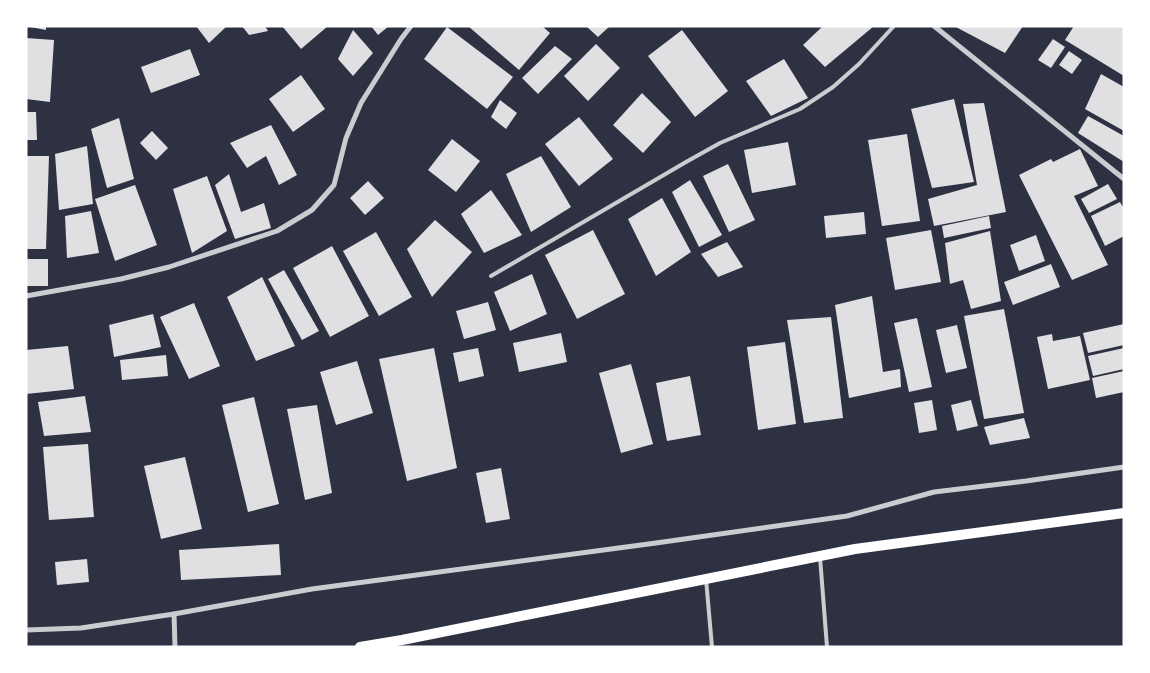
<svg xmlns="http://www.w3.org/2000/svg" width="1150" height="673" font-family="'PT Sans',sans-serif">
<rect width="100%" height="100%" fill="#2d3142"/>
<g fill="#e0e0e3">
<path d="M30 26H46V30L30 27Z"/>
<path d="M196 26H227L209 43Z"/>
<path d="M242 26H265L268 31 249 35Z"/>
<path d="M282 26H328L301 49Z"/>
<path d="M371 26H389L378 35Z"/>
<path d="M468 26H542L550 33 519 70Z"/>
<path d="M586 26H610L598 37Z"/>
<path d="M823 26H874L825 67 803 45Z"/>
<path d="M954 26H1023L1005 53Z"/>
<path d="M1074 26H1122L1124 28V76L1065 40Z"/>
<path d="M447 27 513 77 487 109 424 59Z"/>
<path d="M353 30 373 53 353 76 338 59Z"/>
<path d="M682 30 728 91 695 117 648 56Z"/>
<path d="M26 38 54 40 50 102 26 99Z"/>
<path d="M1053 39 1065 47 1051 68 1038 60Z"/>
<path d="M596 44 620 68 588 101 564 76Z"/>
<path d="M555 46 572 59 538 94 522 78Z"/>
<path d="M190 49 200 75 151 93 141 67Z"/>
<path d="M1069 51 1082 60 1072 74 1059 65Z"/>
<path d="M784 59 808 98 771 116 746 81Z"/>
<path d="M1101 74 1124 87V131L1085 109Z"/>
<path d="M301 75 325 109 293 132 269 99Z"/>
<path d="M642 93 671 122 643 153 613 125Z"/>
<path d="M954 99 974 182 932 188 911 109Z"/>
<path d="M500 100 517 113 506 129 491 117Z"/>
<path d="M984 103 1006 212 934 226 928 199 977 185 963 104Z"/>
<path d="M26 112H36L37 140H26Z"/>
<path d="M1088 116 1124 136V162L1078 133Z"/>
<path d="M579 117 613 159 579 186 545 144Z"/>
<path d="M119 118 134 179 107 188 91 129Z"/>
<path d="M271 125 297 175 279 185 266 156 247 168 230 143Z"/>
<path d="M152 131 168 148 156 160 140 143Z"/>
<path d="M907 134 920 221 882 226 868 140Z"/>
<path d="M452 139 480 161 456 192 428 170Z"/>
<path d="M788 142 796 185 752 193 744 150Z"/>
<path d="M87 146 93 204 59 210 55 154Z"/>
<path d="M1080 149 1098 186 1074 196 1108 265 1072 280 1019 175 1051 159 1053 162Z"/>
<path d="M26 156H49L46 249H26Z"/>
<path d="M541 156 571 207 531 232 506 174Z"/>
<path d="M728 164 755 220 729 232 703 176Z"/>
<path d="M229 174 241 212 264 203 271 228 235 239 215 185Z"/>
<path d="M207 176 227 231 192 253 173 189Z"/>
<path d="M690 180 722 235 699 247 672 192Z"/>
<path d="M368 181 384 198 365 215 350 198Z"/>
<path d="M1108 184 1117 199 1089 213 1081 199Z"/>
<path d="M135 185 157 245 115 261 95 199Z"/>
<path d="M491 190 522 235 484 253 461 214Z"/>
<path d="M662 198 691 252 656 276 628 219Z"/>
<path d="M1120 202 1124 209V236L1105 246 1091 216Z"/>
<path d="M91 211 99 253 67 258 65 216Z"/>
<path d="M864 212 866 234 826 238 824 216Z"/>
<path d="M989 216 991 228 944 238 942 226Z"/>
<path d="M435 220 472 252 432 297 407 249Z"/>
<path d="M593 230 625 294 577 319 545 255Z"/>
<path d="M931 230 941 282 895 290 886 238Z"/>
<path d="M990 231 1001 301 971 309 963 280 950 284 945 243Z"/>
<path d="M376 232 412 297 379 316 343 251Z"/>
<path d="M1036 235 1045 261 1019 271 1010 245Z"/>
<path d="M727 242 743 267 718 277 701 254Z"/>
<path d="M332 246 369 316 330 337 293 268Z"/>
<rect x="26" y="259" width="22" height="27"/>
<path d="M1051 264 1060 287 1013 305 1004 282Z"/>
<path d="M284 270 319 331 302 340 268 279Z"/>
<path d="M532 274 547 314 510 331 494 292Z"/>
<path d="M262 277 295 346 256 361 227 297Z"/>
<path d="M872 296 883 372 900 369 901 387 849 398 835 305Z"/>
<path d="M488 302 496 330 464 339 456 311Z"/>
<path d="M194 303 220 366 189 379 160 317Z"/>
<path d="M1004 309 1024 413 984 419 964 316Z"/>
<path d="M153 314 161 347 114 357 109 325Z"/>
<path d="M831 317 843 418 804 423 787 320Z"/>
<path d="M917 318 932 387 909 392 894 323Z"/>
<path d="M1124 324V345L1088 353 1083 333Z"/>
<path d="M957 325 967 368 946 373 936 330Z"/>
<path d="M561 333 567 362 519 372 513 343Z"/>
<path d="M1052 334 1053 341 1080 336 1090 380 1048 389 1037 337Z"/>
<path d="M785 342 796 424 758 430 747 347Z"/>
<path d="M68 346 74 389 26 394V350Z"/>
<path d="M434 348 457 468 407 481 379 359Z"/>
<path d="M478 348 484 376 459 382 453 353Z"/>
<path d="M1124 348V369L1093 376 1088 356Z"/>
<path d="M166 355 168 376 122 380 120 360Z"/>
<path d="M357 361 373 413 336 425 320 372Z"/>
<path d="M631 364 653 444 621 453 599 373Z"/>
<path d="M1124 371V392L1096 398 1092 378Z"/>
<path d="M690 376 701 435 667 441 656 383Z"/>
<path d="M85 396 91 432 44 436 38 402Z"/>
<path d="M254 397 279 504 248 512 222 405Z"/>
<path d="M932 400 937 430 919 433 914 403Z"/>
<path d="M971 400 978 426 957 431 951 405Z"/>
<path d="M317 405 332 493 305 500 287 409Z"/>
<path d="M1024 418 1030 438 990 445 984 427Z"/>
<path d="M88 444 94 517 49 520 43 447Z"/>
<path d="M185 457 202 529 161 539 144 466Z"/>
<path d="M501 468 510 519 486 523 476 473Z"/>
<path d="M279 544 281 575 181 580 179 550Z"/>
<path d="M87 559 89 582 57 585 55 562Z"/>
</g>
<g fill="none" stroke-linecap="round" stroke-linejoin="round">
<g stroke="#caccd0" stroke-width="4">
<path d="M491 276 686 162 720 143 800 109 833 87 859 64 894 26"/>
<path d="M820 557 827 647"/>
<path d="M706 579 712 647"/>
</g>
<g stroke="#caccd0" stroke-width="5">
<path d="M934 26 1124 179"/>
<path d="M26 296 121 279 169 267 277 231 312 210 334 185 346 138 361 103 401 39 411 26"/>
<path d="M174 614 175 647"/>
<path d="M26 630 81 628 174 614 312 589 656 543 847 516 934 492 1026 481 1124 467"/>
</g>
<path stroke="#fff" stroke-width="10" d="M360 647 402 640 855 549 1124 513"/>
</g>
<rect width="1150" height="673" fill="none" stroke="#ffffff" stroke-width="55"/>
</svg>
